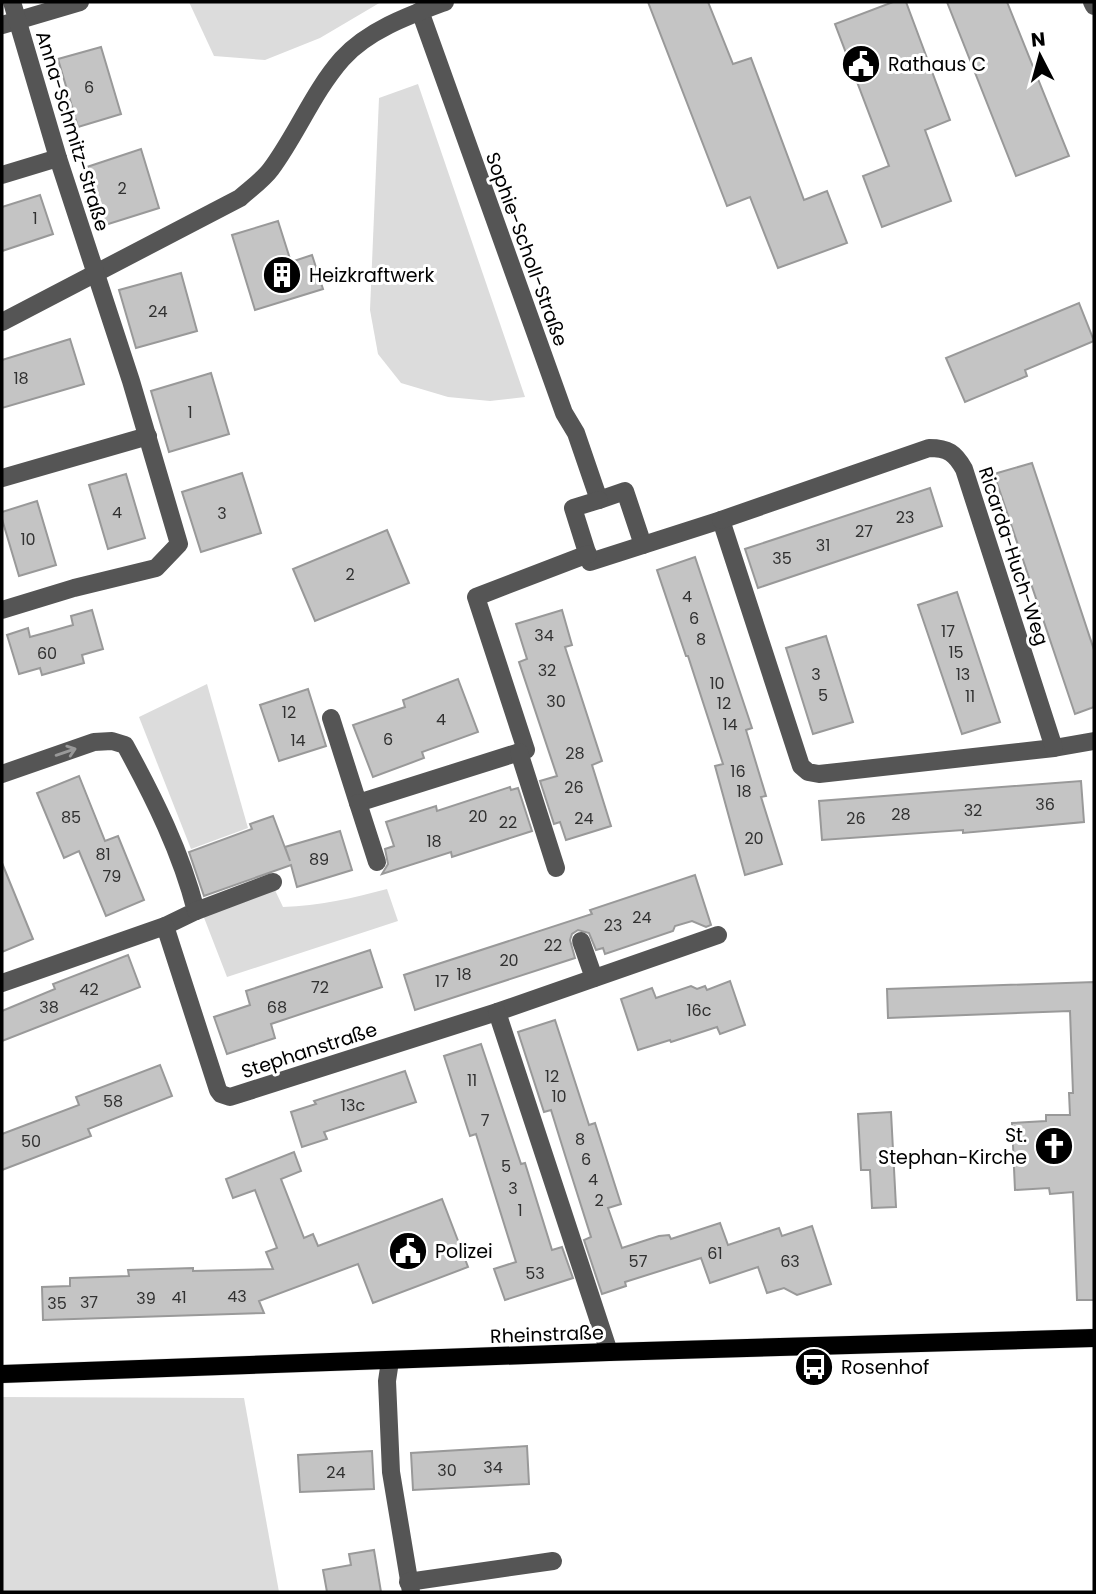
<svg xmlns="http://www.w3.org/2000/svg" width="1096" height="1594" font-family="Poppins,sans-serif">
<rect width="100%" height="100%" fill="#fff"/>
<g fill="#dcdcdc">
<path d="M189 2H381L320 38 265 60 214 56Z"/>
<path d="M418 84 525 397 490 401 448 397 401 383 378 354 370 310 379 98Z"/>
<path d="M207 684 248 828 191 849 139 717Z"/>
<path d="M274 888 283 907C319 906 353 898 387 889L398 921 227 977 203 915Z"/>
<path d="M2 1397 244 1398 279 1592H2Z"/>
</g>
<g fill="#c4c4c4" stroke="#999" stroke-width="2">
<path d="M648 2H708L733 64 751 58 804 200 827 191 847 243 778 268 750 197 727 206Z"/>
<path d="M893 2H906L950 120 925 130 951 201 882 227 863 176 889 166 835 24Z"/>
<path d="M947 2H1007L1069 156 1016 176Z"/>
<path d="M101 47 121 114 78 127 58 59Z"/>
<path d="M141 149 159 208 102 226 84 168Z"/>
<path d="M40 195 53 234 2 251V207Z"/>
<path d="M278 221 291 262 312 255 323 289 255 310 232 235Z"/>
<path d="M181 273 197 331 136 348 119 290Z"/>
<path d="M1079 303 1094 341 1025 370 1027 376 965 402 946 358Z"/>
<path d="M70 339 84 384 2 408V360Z"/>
<path d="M211 373 229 434 169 452 151 391Z"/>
<path d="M1032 463 1094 650V707L1075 714 994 474Z"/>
<path d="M242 473 261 533 201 552 182 492Z"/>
<path d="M126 474 145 538 108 549 89 485Z"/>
<path d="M930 488 942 526 758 588 745 549Z"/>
<path d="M37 501 56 565 19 576 2 519V512Z"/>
<path d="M387 530 409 583 315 621 293 569Z"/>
<path d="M695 557 752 728 746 730 766 796 761 797 782 864 745 875 715 766 723 764 688 656H686L657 570Z"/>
<path d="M957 592 1000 722 962 734 918 605Z"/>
<path d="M92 610 103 649 82 655 84 663 42 675 40 668 19 674 7 635 28 628 30 637 52 631 73 625 71 616Z"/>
<path d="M562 610 572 645 565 647 602 761 592 765 611 826 566 840 560 822 554 824 540 781 557 776 519 662 527 659 516 624Z"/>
<path d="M826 636 853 722 813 734 786 648Z"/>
<path d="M458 679 478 732 422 752 424 758 373 777 353 725 405 707 403 700Z"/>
<path d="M308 689 326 746 279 761 260 705Z"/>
<path d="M79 776 105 841 118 836 144 900 106 916 79 851 64 858 37 793Z"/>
<path d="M1081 781 1084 822 963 833V830L822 840 819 801Z"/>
<path d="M510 787 511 790 518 788 532 831 452 857 451 852 382 874 388 864 385 849 394 846 386 822 436 806 437 811Z"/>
<path d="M273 816 290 861 285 847 340 831 352 870 297 887 291 865 204 896 189 852 252 829 250 824Z"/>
<path d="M2 863 33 939 2 952Z"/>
<path d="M695 875 711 925 706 927 692 921 675 926 673 931 605 954 603 948 596 950 589 933 578 930 572 934 570 940 575 958 415 1010 404 975 592 914 590 910Z"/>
<path d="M370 950 382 987 271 1024 275 1038 227 1054 214 1017 250 1005 246 991Z"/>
<path d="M128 955 140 987 2 1041V1011L55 989 53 984Z"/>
<path d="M730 981 745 1025 720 1034 717 1027 671 1042 670 1040 638 1050 621 999 652 988 656 998 691 986 697 989 705 986 707 990Z"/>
<path d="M1094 982V1300H1077L1073 1192 1050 1194 1049 1188 1015 1190 1012 1123 1046 1121V1115H1070L1069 1093H1073L1070 1011 888 1018 887 989Z"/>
<path d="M555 1020 589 1125 595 1123 621 1204 608 1208 622 1248 659 1236 669 1235 671 1239 720 1223 728 1245 779 1228 782 1236 812 1226 831 1284 797 1295 784 1288 767 1293 758 1267 710 1283 701 1258 625 1282 626 1286 602 1294 584 1240 591 1237 565 1155 551 1110 544 1112 518 1032Z"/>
<path d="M481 1044 521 1164 525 1163 552 1250 562 1247 573 1278 505 1300 494 1269 516 1262 476 1134 470 1136 444 1056Z"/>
<path d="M160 1065 172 1096 88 1129 91 1136 2 1170V1134L79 1105 76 1097Z"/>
<path d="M405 1071 416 1102 324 1132 327 1139 302 1147 291 1112 316 1104 314 1101Z"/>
<path d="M891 1112 896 1207 872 1208 870 1170H861L858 1114Z"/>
<path d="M294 1152 301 1171 281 1179 304 1238 313 1234 318 1246 442 1199 468 1267 373 1303 358 1264 259 1301 264 1313 43 1320 42 1287 70 1286V1278L129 1276 128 1270 193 1268V1271L273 1269 266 1252 277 1248 255 1190 233 1198 226 1179Z"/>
<path d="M527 1446 529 1484 413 1490 411 1453Z"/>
<path d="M372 1451 374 1489 300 1492 298 1455Z"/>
<path d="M374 1550 381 1592H327L323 1570 351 1565 349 1554Z"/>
</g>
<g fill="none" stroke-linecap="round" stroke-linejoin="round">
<g stroke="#dbdbdb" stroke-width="19">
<path id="major" d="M2 1374 609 1352 1094 1338"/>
</g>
<g stroke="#555" stroke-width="18">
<path d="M1092 2 1094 6"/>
<path d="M420 11 564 413 576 433 599 500 625 491 643 545"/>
<path d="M2 25 80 2"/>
<path d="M2 175 58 158"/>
<path d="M2 322 240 198C250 189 263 180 271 169 297 134 313 92 342 59 368 30 410 15 445 2"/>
<path d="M2 478 148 436"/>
<path d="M599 500 573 508 590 562 721 520 801 766 808 772 819 774 1054 748 1094 741"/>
<path d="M721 520 929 448C948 448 955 453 964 469L1054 748"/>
<path d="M2 610 74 588 156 568 179 544 131 381 58 158 12 2"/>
<path d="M331 718 358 803 526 750 476 597 588 554"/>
<path d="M519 752 556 868"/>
<path d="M2 774 94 742 112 741 125 745C154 798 181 852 196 911L165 926"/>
<path d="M358 803 377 862"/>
<path d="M196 911 273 882"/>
<path d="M581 941 594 978"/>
<path d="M2 983 165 926 218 1090 221 1094 230 1097 497 1012 718 935"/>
<path d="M497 1012 609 1352"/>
<path d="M390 1361 387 1381 391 1472 411 1592"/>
<path d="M408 1582 553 1561"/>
</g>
<use href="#major" stroke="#000" stroke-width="18"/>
</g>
<defs><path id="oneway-shaft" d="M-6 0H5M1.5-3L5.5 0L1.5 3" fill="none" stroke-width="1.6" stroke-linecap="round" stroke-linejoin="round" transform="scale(1.75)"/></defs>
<use stroke="#999" href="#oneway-shaft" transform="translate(66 752) rotate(-19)"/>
<defs>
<g id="civic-disc" transform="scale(2.0125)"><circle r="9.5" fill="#000" stroke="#fff"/><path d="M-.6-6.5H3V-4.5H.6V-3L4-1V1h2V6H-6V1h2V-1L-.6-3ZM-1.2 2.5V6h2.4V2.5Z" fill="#fff"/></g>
<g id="building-disc" transform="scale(2.0125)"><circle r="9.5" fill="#000" stroke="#fff"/><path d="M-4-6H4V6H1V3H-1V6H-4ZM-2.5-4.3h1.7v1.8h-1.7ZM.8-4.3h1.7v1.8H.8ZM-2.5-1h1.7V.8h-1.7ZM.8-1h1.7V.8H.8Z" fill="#fff"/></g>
<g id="church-disc" transform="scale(2.0125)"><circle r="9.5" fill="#000" stroke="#fff"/><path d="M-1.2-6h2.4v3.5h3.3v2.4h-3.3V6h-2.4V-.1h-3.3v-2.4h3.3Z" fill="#fff"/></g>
<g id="bus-disc" transform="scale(2.0125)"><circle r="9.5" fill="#000" stroke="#fff"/><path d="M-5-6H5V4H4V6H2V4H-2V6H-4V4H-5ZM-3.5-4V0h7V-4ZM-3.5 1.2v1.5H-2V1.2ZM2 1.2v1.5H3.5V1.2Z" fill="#fff"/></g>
</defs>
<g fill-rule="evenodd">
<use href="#civic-disc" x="861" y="64"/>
<use href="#building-disc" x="282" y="275"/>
<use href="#church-disc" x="1054" y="1146"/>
<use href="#civic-disc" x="408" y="1251"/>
<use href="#bus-disc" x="814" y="1367"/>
</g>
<g text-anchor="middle" stroke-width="6" stroke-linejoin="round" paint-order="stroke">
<g font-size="16" fill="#313131">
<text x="89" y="93">6</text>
<text x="122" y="194">2</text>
<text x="35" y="224">1</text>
<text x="158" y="317">24</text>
<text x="21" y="384">18</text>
<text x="190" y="418">1</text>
<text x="117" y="518">4</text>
<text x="222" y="519">3</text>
<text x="905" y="523">23</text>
<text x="864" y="537">27</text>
<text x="28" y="545">10</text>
<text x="823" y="551">31</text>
<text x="782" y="564">35</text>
<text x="350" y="580">2</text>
<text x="687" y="602">4</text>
<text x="694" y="624">6</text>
<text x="948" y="637">17</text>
<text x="544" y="641">34</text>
<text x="701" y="645">8</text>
<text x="956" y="658">15</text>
<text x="47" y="659">60</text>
<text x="547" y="676">32</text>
<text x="816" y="680">3</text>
<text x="963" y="680">13</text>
<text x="717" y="689">10</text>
<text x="823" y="701">5</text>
<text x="970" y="702">11</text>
<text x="556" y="707">30</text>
<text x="724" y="709">12</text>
<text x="289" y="718">12</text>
<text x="441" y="725">4</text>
<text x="730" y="730">14</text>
<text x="388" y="745">6</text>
<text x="298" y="746">14</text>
<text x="575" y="759">28</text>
<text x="738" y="777">16</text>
<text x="574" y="793">26</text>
<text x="744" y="797">18</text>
<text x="1045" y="810">36</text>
<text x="973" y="816">32</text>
<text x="901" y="820">28</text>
<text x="478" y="822">20</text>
<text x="71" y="823">85</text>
<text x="584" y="824">24</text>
<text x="856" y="824">26</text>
<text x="508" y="828">22</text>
<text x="754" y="844">20</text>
<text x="434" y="847">18</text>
<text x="103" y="860">81</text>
<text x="319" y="865">89</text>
<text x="112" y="882">79</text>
<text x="642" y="923">24</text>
<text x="613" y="931">23</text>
<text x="553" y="951">22</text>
<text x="509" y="966">20</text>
<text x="464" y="980">18</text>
<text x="442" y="987">17</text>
<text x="320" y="993">72</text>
<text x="89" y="995">42</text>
<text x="49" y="1013">38</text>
<text x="277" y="1013">68</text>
<text x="699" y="1016">16c</text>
<text x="552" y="1082">12</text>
<text x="472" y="1086">11</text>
<text x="559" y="1102">10</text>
<text x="113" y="1107">58</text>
<text x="353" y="1111">13c</text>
<text x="485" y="1126">7</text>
<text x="580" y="1145">8</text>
<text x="31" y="1147">50</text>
<text x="586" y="1165">6</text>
<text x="506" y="1172">5</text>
<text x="593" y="1185">4</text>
<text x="513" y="1194">3</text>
<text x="599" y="1206">2</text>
<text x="520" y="1216">1</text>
<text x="715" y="1259">61</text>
<text x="638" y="1267">57</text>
<text x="790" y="1267">63</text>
<text x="535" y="1279">53</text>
<text x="237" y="1302">43</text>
<text x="179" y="1303">41</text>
<text x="146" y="1304">39</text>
<text x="89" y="1308">37</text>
<text x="57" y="1309">35</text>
<text x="493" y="1473">34</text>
<text x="447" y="1476">30</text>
<text x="336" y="1478">24</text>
</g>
<g font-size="19" fill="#000" stroke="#fff" text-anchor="start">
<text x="888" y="71">Rathaus C</text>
<text x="309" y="282">Heizkraftwerk</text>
<text x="1027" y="1142" text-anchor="end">St.<tspan x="1027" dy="22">Stephan-Kirche</tspan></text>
<text x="435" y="1258">Polizei</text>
<text x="841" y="1374">Rosenhof</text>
</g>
<g font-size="19" fill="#000" stroke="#fff">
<text transform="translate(73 131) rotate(73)" y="7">Anna-Schmitz-Straße</text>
<text transform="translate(527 249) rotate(70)" y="7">Sophie-Scholl-Straße</text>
<text transform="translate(1014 556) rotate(72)" y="7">Ricarda-Huch-Weg</text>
<text transform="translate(309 1050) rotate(-18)" y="7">Stephanstraße</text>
<text transform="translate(547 1334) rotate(-2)" y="7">Rheinstraße</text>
</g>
</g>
<rect width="1096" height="1594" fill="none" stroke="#000000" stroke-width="7"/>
<g transform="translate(1040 56) rotate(354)" stroke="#ffffff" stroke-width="5" paint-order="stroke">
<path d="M0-5L12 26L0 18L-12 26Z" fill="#000000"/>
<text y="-10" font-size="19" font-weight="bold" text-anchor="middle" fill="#000000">N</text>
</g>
</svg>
